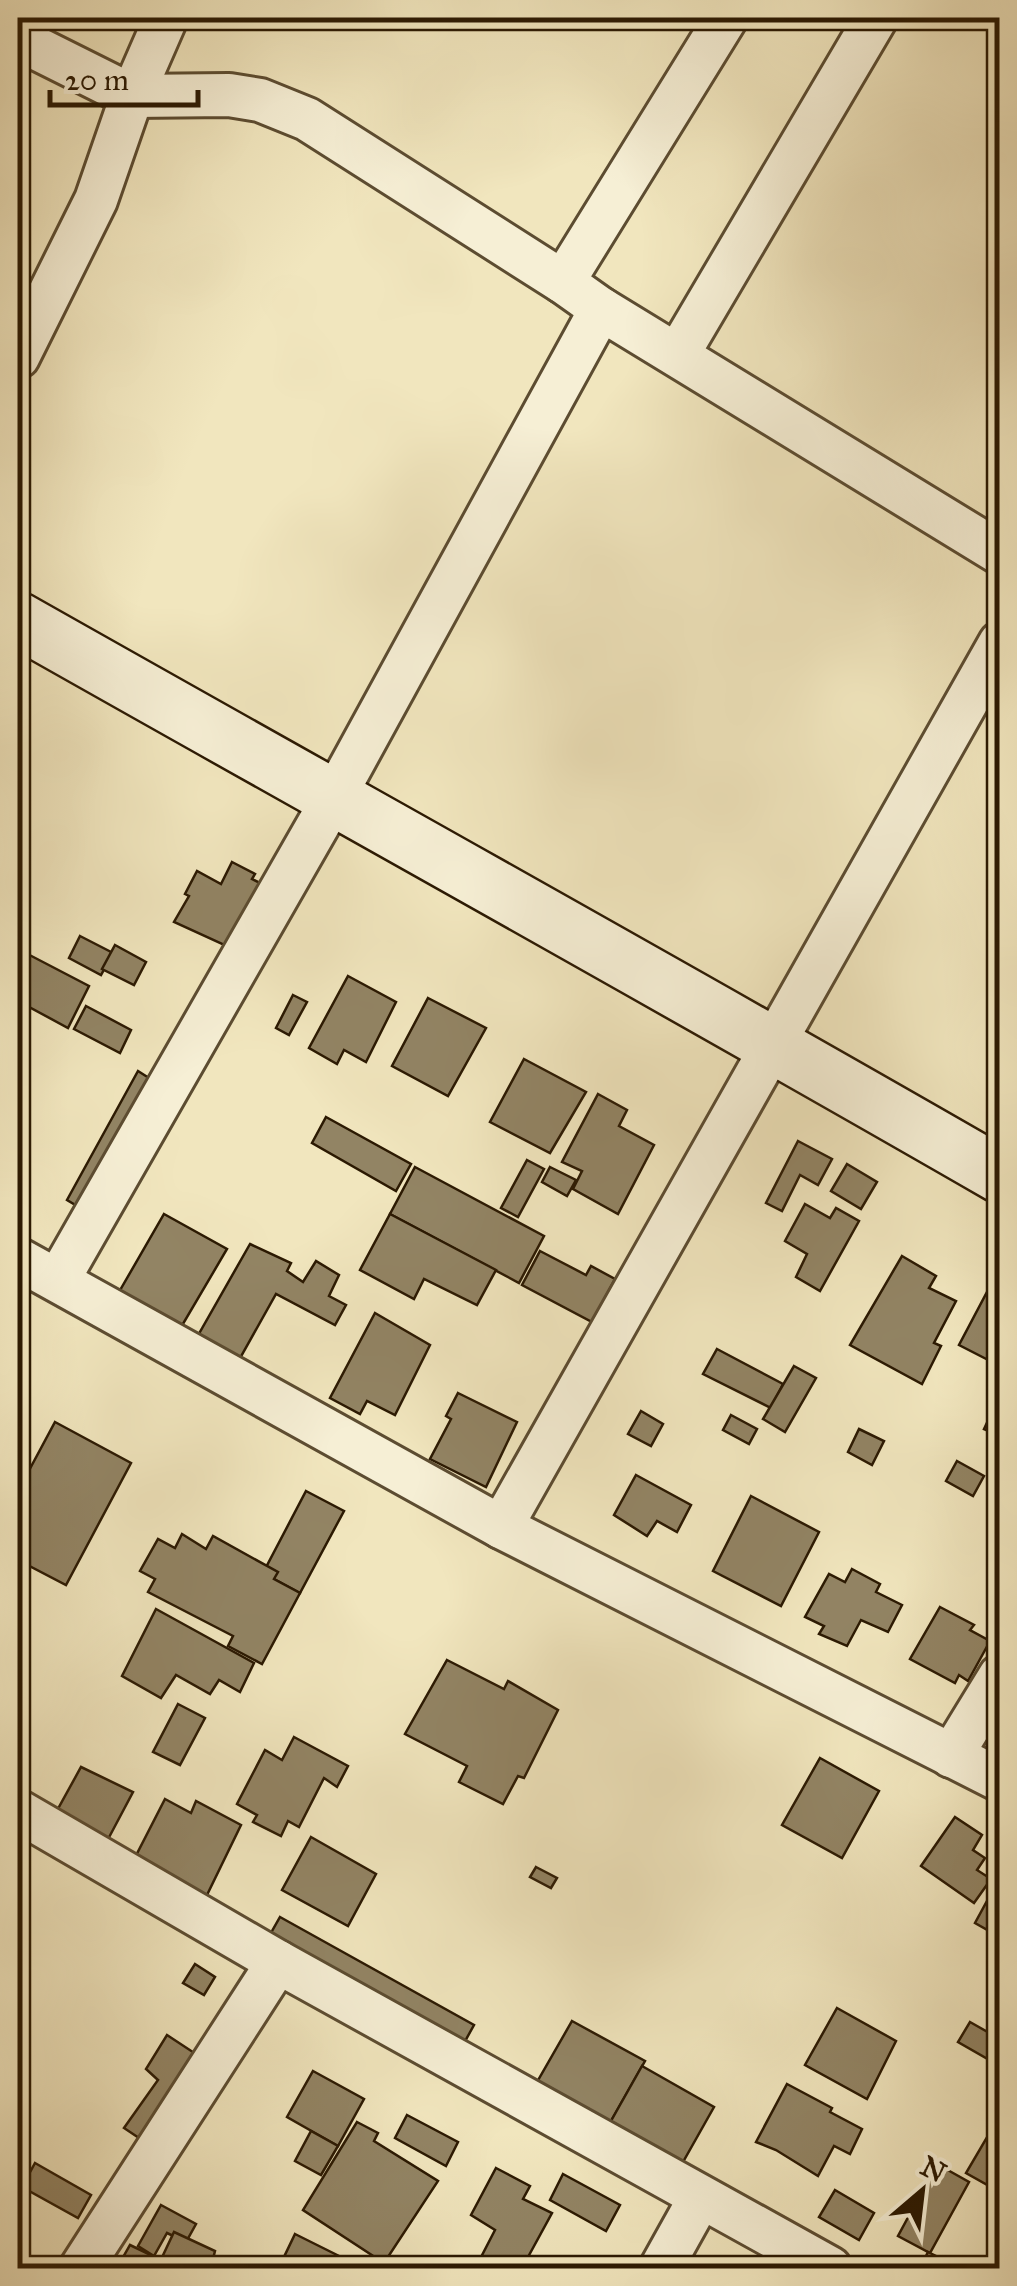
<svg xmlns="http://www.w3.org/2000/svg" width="1017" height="2286" font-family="'IM FELL Great Primer',serif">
<rect width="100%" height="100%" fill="#f1e6be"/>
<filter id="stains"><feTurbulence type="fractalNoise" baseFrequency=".002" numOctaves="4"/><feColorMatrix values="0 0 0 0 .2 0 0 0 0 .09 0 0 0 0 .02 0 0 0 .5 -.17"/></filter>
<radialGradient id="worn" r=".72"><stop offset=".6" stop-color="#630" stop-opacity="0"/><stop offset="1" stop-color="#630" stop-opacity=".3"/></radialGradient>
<g fill="#928464" stroke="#2b1902" stroke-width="2.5">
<path d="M232 862 255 874 252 879 270 888 233 949 174 922 189 896 185 894 197 871 221 884Z"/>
<path d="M80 936 113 953 101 975 69 958Z"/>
<path d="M115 945 146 962 134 985 102 969Z"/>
<path d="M18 949 89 986 68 1028 18 1001Z"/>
<path d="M348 976 396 1002 366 1062 344 1050 337 1064 309 1048Z"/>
<path d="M293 995 307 1002 289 1035 276 1028Z"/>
<path d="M428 998 486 1028 448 1096 392 1066Z"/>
<path d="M86 1006 131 1030 120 1053 74 1029Z"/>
<path d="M524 1059 586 1092 550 1153 490 1122Z"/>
<path d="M138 1071 163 1087 94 1216 67 1200Z"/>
<path d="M598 1094 627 1110 619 1126 654 1145 618 1214 573 1189 582 1171 562 1162Z"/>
<path d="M326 1117 411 1164 396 1191 312 1143Z"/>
<path d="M798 1141 832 1159 818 1185 800 1175 782 1211 766 1203Z"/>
<path d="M527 1160 544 1169 518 1217 501 1208Z"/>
<path d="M847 1164 877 1182 861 1209 831 1191Z"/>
<path d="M415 1167 544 1236 519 1283 390 1214Z"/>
<path d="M550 1167 576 1180 567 1196 542 1182Z"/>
<path d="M805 1204 830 1218 836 1208 859 1221 820 1291 796 1277 807 1254 785 1241Z"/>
<path d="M164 1214 227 1249 180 1329 119 1292Z"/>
<path d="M390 1214 496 1270 477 1305 424 1279 414 1299 360 1270Z"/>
<path d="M250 1244 291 1263 287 1271 303 1282 316 1261 339 1275 329 1296 346 1305 335 1325 276 1294 230 1376 188 1353Z"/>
<path d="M540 1251 586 1275 591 1266 615 1279 592 1322 522 1285Z"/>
<path d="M902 1256 936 1276 929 1288 956 1301 934 1343 941 1346 922 1384 850 1345Z"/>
<path d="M987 1292 1000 1299V1366L959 1345Z"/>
<path d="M375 1313 430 1345 395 1415 367 1401 360 1414 330 1398Z"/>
<path d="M717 1349 783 1384 771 1408 703 1374Z"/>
<path d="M794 1366 816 1378 785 1432 763 1419Z"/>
<path d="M458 1393 517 1422 486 1487 430 1459 451 1419 446 1416Z"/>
<path d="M998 1399 1000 1400V1436L984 1429Z"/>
<path d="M641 1411 663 1424 651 1446 628 1434Z"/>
<path d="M731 1415 757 1429 749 1444 723 1430Z"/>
<path d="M55 1422 131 1463 66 1585 18 1560V1491Z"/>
<path d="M859 1429 884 1441 872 1465 848 1452Z"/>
<path d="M957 1461 984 1476 973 1496 946 1481Z"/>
<path d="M636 1475 691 1505 677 1532 657 1521 647 1536 614 1515Z"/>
<path d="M306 1491 344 1511 300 1593 263 1573Z"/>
<path d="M751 1496 819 1532 781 1606 713 1571Z"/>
<path d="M182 1534 206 1549 213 1536 278 1572 274 1579 300 1593 262 1664 228 1646 233 1636 148 1592 155 1579 140 1571 158 1539 175 1548Z"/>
<path d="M852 1569 880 1584 876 1592 902 1605 888 1632 861 1620 847 1646 819 1634 824 1626 805 1617 829 1574 845 1582Z"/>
<path d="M940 1607 974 1625 970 1630 990 1641 968 1681 959 1675 955 1683 910 1659Z"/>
<path d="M156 1609 254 1663 240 1692 219 1680 210 1694 176 1675 161 1698 122 1676Z"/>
<path d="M447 1660 504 1689 508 1681 558 1710 524 1778 518 1776 503 1804 459 1782 467 1766 405 1734Z"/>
<path d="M178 1704 205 1718 180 1765 153 1752Z"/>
<path d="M294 1737 348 1766 337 1787 324 1778 299 1827 288 1821 281 1836 253 1822 257 1815 237 1804 265 1750 282 1760Z"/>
<path d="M820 1758 879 1791 842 1858 782 1825Z"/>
<path d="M81 1767 133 1792 106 1843 43 1836Z"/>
<path d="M165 1799 191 1813 196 1801 241 1825 205 1899 124 1879Z"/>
<path d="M955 1817 982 1835 973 1850 985 1858 977 1870 991 1879 974 1903 921 1866Z"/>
<path d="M311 1837 376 1874 348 1926 282 1890Z"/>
<path d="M536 1867 557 1878 551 1888 530 1877Z"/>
<path d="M987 1901 1000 1908V1937L975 1923Z"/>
<path d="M280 1917 474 2025 453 2063 259 1954Z"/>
<path d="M195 1964 215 1977 204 1995 183 1983Z"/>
<path d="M837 2008 896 2041 867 2099 805 2065Z"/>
<path d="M572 2021 645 2061 598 2144 525 2103Z"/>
<path d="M970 2022 1000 2039V2066L958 2042Z"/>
<path d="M167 2035 208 2062 151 2146 124 2128 158 2080 146 2069Z"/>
<path d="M642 2066 714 2107 670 2185 598 2144Z"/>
<path d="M313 2071 364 2099 338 2146 287 2117Z"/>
<path d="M787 2084 832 2108 830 2112 862 2129 850 2154 834 2146 818 2176 776 2150 756 2142Z"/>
<path d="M407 2115 458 2142 446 2166 395 2138Z"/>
<path d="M1000 2115V2192L966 2173Z"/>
<path d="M357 2122 378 2133 374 2141 438 2181 384 2263 303 2210Z"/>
<path d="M311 2131 338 2146 321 2175 295 2161Z"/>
<path d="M35 2163 91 2195 78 2218 22 2187Z"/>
<path d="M937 2164 969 2182 930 2253 898 2236Z"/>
<path d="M496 2168 530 2186 523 2199 552 2213 522 2268H488L478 2263 495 2230 471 2215Z"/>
<path d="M563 2174 620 2205 606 2231 550 2200Z"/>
<path d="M835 2190 874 2213 859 2240 819 2217Z"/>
<path d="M161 2205 196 2224 186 2242 167 2233 154 2256 138 2246Z"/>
<path d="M174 2232 215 2251 211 2267 215 2268H157Z"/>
<path d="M295 2234 357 2265 355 2268H308L284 2257Z"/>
<path d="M130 2245 157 2258 151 2268H117Z"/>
<path d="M928 2252 961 2268H920Z"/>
</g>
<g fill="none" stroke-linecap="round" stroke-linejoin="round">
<g stroke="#5c4c31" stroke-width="48">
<g id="street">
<path d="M18 39 132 96 229 95 260 100 307 119 563 282 601 309 1000 553"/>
<path d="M563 282 726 18"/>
<path d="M678 354 876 18"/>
<path d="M18 357 96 200 132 96 166 18"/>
<path d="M18 1259 501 1527 1000 1780"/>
<path d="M58 1280 333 799 601 309"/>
<path d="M501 1527 1000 643"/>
<path d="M951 1756 1000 1676"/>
<path d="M18 1811 278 1962 830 2268"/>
<path d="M81 2268 278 1962"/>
<path d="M661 2268 700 2198"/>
</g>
</g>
<g stroke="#2b1902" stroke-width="60">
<path id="secondary" d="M18 620C345 805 674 987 1000 1175"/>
</g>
<use href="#street" stroke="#f6efd5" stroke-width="42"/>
<use href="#secondary" stroke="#f6efd5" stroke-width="55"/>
</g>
<rect width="1017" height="2286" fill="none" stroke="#f1e6be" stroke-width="60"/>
<rect x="20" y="20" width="977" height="2246" fill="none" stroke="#2b1902" stroke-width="5"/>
<rect x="30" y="30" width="957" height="2226" fill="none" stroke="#2b1902" stroke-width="2.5"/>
<g transform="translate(922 2191) rotate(28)" stroke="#f6efd5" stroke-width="8" paint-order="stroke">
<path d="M0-8L18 38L0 25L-18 38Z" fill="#2b1902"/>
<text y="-15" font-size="28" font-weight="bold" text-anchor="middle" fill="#2b1902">N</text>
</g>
<path d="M50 90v15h148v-15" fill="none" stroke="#2b1902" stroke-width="5"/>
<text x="65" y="90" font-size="30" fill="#2b1902" stroke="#f6efd5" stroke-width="8" paint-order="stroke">20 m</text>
<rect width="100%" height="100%" filter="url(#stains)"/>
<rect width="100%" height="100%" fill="url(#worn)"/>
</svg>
